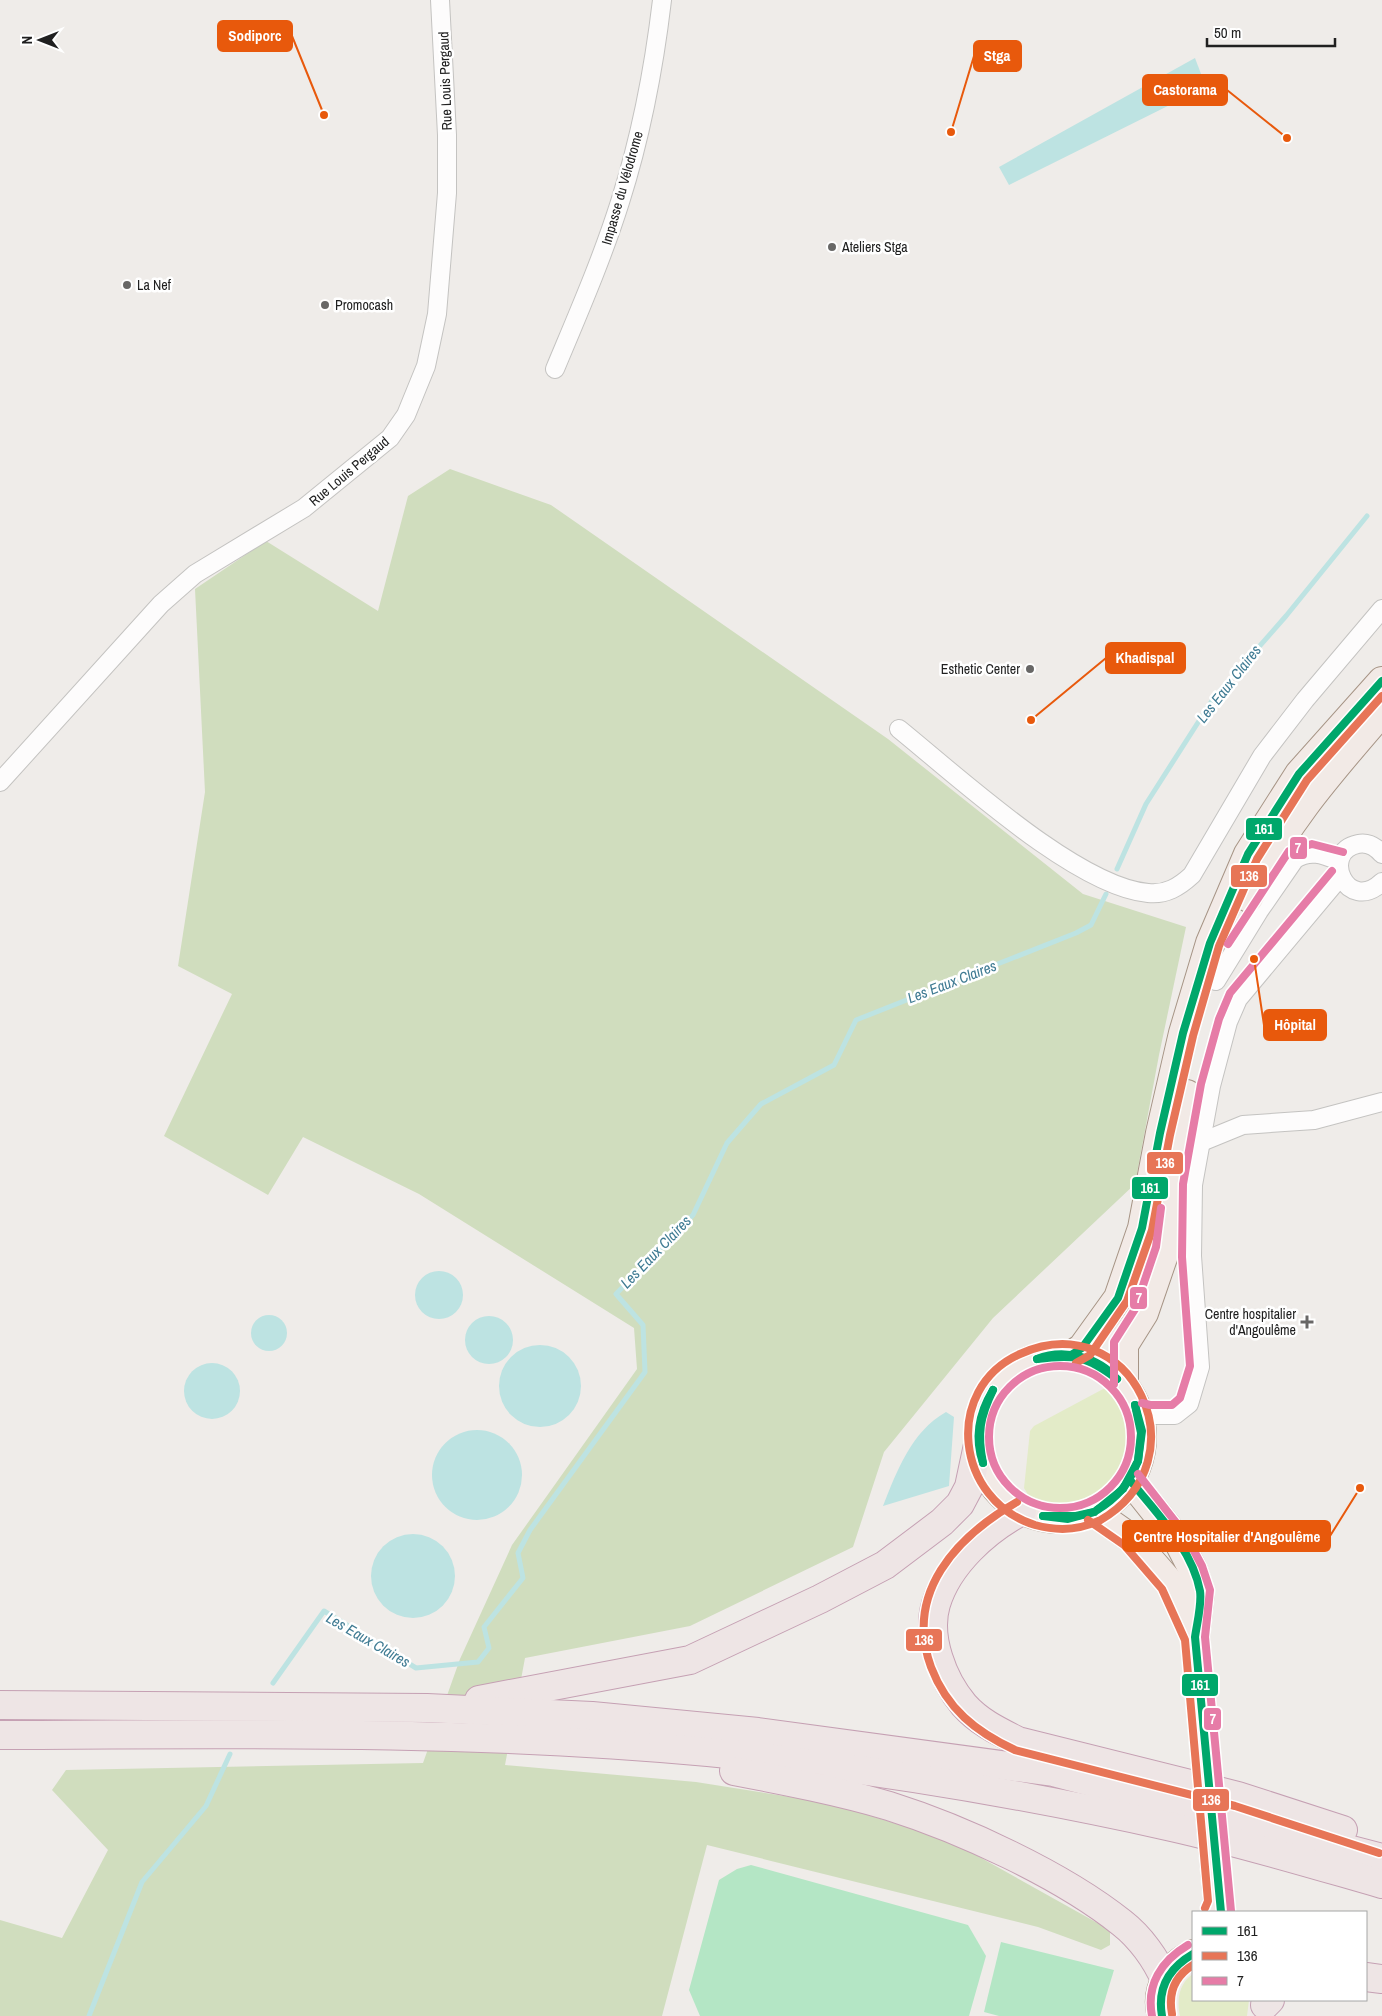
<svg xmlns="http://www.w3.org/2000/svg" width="1382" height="2016" font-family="'Archivo Narrow',sans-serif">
<rect width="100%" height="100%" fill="#efece9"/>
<g fill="#e3ebc8">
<path d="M1105 1388C1117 1402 1128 1417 1129 1435 1131 1474 1094 1506 1056 1504 1048 1503 1038 1500 1030 1498L1024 1488 1030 1431 1034 1426Z"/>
<path d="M1193 1974V2000H1249L1247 2016H1180C1177 2001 1178 1984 1193 1974Z"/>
</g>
<path fill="#d0ddbe" d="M450 469 551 505 888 739 1083 894 1186 927 1159 1055 1135 1184 993 1318 884 1452 853 1547 690 1626 525 1658 505 1765 696 1782 829 1803 949 1840 1110 1930V1945L1101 1950 1038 1927 707 1845 662 2016H0V1920L62 1938 108 1850 52 1790 66 1770 423 1763 460 1659 512 1545 637 1369 634 1328 419 1194 303 1137 268 1195 164 1136 232 994 178 966 205 792 195 589 266 541 378 611 408 496Z"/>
<g fill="#b4e6c5">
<path d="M751 1865 968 1925 986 1956 969 2016H700L689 1990 719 1880 737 1869Z"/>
<path d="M1001 1942 1114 1970 1100 2016H999L984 2012Z"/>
</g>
<g fill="#bde3e2">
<path d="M1195 58 1206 87 1009 185 999 167Z"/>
<circle cx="439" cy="1295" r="24"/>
<circle cx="269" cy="1333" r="18"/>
<circle cx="489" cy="1340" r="24"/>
<circle cx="540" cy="1386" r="41"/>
<circle cx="212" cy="1391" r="28"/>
<path d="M946 1412 954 1417 949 1486 883 1506C897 1471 911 1432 946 1412Z"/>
<circle cx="477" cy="1475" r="45"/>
<circle cx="413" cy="1576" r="42"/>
</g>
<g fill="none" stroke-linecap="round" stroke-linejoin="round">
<g stroke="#bde3e2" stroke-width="5">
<path d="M1117 869 1146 804 1213 699 1286 616 1367 516"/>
<path d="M273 1683 324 1611 416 1668 478 1662 489 1648 484 1627 523 1578 518 1553 530 1530 645 1372 643 1325 616 1294 693 1215 727 1143 761 1104 834 1065 856 1020 1076 933 1091 925 1106 894"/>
<path d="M89 2016 142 1882 206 1806 230 1754"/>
</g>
<g stroke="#c4c3c1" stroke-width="20">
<g id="minor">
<path d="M555 369C578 314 602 259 620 202 641 136 654 68 662 0"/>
<path d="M899 729C956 775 1077 887 1148 893 1166 895 1179 887 1192 875L1262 756 1305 700 1382 609"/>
<path d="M0 782 161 604 195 574 304 508 390 438 406 415 426 366 437 314 447 193V135L440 0"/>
<path d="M1382 854C1376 847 1368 842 1358 844 1319 852 1347 915 1382 882"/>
<path d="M1216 981 1259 911 1295 859C1311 849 1324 855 1339 861"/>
<path d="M1199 1143 1243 1125 1314 1120 1382 1102"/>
<path d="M1139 1412 1148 1415H1175L1189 1404 1200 1367 1192 1256 1193 1185 1211 1086 1228 1022 1238 999 1340 877"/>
</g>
</g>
<g stroke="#a69485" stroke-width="30">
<g id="primary">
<path d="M1249 898C1281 827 1332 770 1382 712"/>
<circle cx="1060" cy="1437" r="82"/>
<path d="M1071 1355 1082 1348 1118 1298 1142 1228 1160 1133 1183 1033 1210 943 1248 854 1299 774 1382 681"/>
<path d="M1124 1384V1345L1144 1313 1166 1249 1177 1155 1187 1094"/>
<path d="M1130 1480 1177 1539 1193 1570 1200 1592 1195 1637"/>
<path d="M1094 1512 1131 1538 1171 1584 1195 1636"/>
<path d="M1162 2016C1154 1989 1170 1965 1193 1954"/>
</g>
</g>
<g stroke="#c5a0b3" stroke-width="30">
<g id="trunk">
<path d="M1022 1511C986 1530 948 1564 936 1604 926 1637 943 1680 964 1705 979 1722 998 1731 1018 1741L1238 1796 1343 1830"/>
<path d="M479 1700 690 1660 820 1599 885 1565 942 1522 960 1504 969 1487 978 1445"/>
<path d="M0 1705 427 1708 592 1716 758 1732 1053 1772 1382 1858"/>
<path d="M0 1735C236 1734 473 1730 708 1752 864 1767 1019 1793 1172 1827 1243 1843 1312 1864 1382 1884"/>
<path d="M734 1771C786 1781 838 1791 889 1806 962 1829 1062 1875 1122 1923 1140 1937 1156 1959 1165 1980"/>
<path d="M1366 1977 1382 1979"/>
<path d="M1265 2005 1270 2000"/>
</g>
</g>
<use href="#minor" stroke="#fdfcfc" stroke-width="18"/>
<use href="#primary" stroke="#f2eae6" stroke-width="28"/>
<use href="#trunk" stroke="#eee5e5" stroke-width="28"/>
<g stroke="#a69485" stroke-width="30" stroke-linecap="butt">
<path id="primary-bridge" d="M1195 1637 1218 1903"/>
</g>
<use href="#primary-bridge" stroke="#f2eae6" stroke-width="28"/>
<g stroke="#fff" stroke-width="11">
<g id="bus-1">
<path d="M1071 1355 1082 1348 1118 1298 1142 1228 1160 1133 1183 1033 1210 943 1248 854 1299 774 1382 681"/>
<path d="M1037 1359C1064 1348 1098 1357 1117 1379"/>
<path d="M1037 1359C1075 1354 1087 1356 1117 1379"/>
<path d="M1135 1405 1142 1431 1138 1461"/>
<path d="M1135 1405 1141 1433 1138 1461"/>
<path d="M983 1463C974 1437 979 1413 993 1390"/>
<path d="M983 1463C977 1433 980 1417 993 1390"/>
<path d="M1130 1480C1156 1513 1192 1548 1200 1591 1202 1604 1197 1623 1195 1637L1221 1912"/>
<path d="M1097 1510 1123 1489 1137 1463"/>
<path d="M1097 1510C1117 1498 1129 1484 1137 1463"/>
<path d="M1043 1516H1076L1094 1512"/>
<path d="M1043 1516 1068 1519 1094 1512"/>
<path d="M1162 2016C1157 1988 1169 1968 1193 1954"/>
</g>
</g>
<g stroke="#fff" stroke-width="11">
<g id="bus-2">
<path d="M1076 1363 1090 1355 1127 1301 1152 1230 1170 1135 1193 1036 1219 946 1257 859 1307 780 1382 696"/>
<path d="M1017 1502C956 1537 904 1593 931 1667 947 1709 976 1732 1015 1750L1235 1806 1379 1853"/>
<path d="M1088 1520 1124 1545 1162 1589 1185 1640 1208 1901 1205 1908"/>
<path d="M1098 1521C1077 1531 1057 1531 1035 1525 956 1501 942 1389 1020 1354 1130 1304 1207 1459 1099 1521"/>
<path d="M1172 2014C1168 1993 1175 1976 1193 1965"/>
</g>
</g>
<g stroke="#fff" stroke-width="11">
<g id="bus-3">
<path d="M1228 944 1289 851 1312 844 1343 852"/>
<circle cx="1060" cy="1437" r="71"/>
<path d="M1114 1384V1342L1135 1309 1156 1247 1161 1208"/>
<path d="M1142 1403 1150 1405H1172L1180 1398 1190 1366 1182 1257 1183 1184 1201 1084 1219 1019 1230 993 1332 871"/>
<path d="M1138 1474 1185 1534 1202 1566 1210 1590 1205 1637 1231 1911"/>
<path d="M1152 2016C1146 1985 1161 1961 1188 1945"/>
</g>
</g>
<use href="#bus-1" stroke="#00a76b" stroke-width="8"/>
<use href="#bus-2" stroke="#e77557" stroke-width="8"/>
<use href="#bus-3" stroke="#e67ca7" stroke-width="8"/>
</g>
<g fill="#686766" stroke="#fff" stroke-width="2">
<circle cx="832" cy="247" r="5"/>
<circle cx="127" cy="285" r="5"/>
<circle cx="325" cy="305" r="5"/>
<circle cx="1030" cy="669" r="5"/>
<path d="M1304.5 1314.5h5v5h5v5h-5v5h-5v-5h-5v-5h5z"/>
</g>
<g text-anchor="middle" stroke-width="5" stroke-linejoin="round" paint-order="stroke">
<g font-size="14" fill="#202020" stroke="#fff">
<text transform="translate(445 81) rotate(-92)" y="5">Rue Louis Pergaud</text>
<text transform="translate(622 188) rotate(-74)" y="5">Impasse du Vélodrome</text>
<text transform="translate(349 471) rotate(-40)" y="5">Rue Louis Pergaud</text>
</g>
<g font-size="14" fill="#202020" stroke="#fff" text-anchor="start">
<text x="842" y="252">Ateliers Stga</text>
<text x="137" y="290">La Nef</text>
<text x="335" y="310">Promocash</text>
<text x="1020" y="674" text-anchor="end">Esthetic Center</text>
<text x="1296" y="1319" text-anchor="end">Centre hospitalier<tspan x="1296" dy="16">d'Angoulême</tspan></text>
</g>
<g font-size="15" font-style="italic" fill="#3f7b93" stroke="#fff">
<text transform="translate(1229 684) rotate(-52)" y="5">Les Eaux Claires</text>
<text transform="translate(952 982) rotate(-21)" y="5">Les Eaux Claires</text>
<text transform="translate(656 1252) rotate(-46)" y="5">Les Eaux Claires</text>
<text transform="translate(368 1640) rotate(30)" y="5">Les Eaux Claires</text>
</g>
</g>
<path fill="none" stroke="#e8590c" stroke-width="2" d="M324 115L292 36M951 132L974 56M1287 138L1227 90M1031 720L1106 658M1254 959L1264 1025M1360 1488L1330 1536"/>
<g fill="#e8590c" stroke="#fff" stroke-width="2">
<circle cx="324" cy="115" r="5"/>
<circle cx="951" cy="132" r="5"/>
<circle cx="1287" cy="138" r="5"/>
<circle cx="1031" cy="720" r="5"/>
<circle cx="1254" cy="959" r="5"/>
<circle cx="1360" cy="1488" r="5"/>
</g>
<g fill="#e8590c" stroke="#e8590c" stroke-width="2">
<rect x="218" y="21" width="74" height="30" rx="5"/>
<rect x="974" y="41" width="47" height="30" rx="5"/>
<rect x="1143" y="75" width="84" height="30" rx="5"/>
<rect x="1106" y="643" width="79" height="30" rx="5"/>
<rect x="1264" y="1010" width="62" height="30" rx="5"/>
<rect x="1123" y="1521" width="207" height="30" rx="5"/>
</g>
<g font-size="15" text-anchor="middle" font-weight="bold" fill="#fff">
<text x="255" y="41">Sodiporc</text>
<text x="997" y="61">Stga</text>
<text x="1185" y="95">Castorama</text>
<text x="1145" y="663">Khadispal</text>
<text x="1295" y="1030">Hôpital</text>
<text x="1227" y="1542">Centre Hospitalier d'Angoulême</text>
</g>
<g stroke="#fff" stroke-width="2">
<rect x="1245" y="817" width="38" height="24" rx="5" fill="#00a76b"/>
<rect x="1289" y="836" width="19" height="24" rx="5" fill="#e67ca7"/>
<rect x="1230" y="864" width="38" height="24" rx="5" fill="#e77557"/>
<rect x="1146" y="1151" width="38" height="24" rx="5" fill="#e77557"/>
<rect x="1131" y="1176" width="38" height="24" rx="5" fill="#00a76b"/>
<rect x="1129" y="1286" width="19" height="24" rx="5" fill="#e67ca7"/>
<rect x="905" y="1628" width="38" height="24" rx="5" fill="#e77557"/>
<rect x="1181" y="1673" width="38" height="24" rx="5" fill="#00a76b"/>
<rect x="1203" y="1707" width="19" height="24" rx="5" fill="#e67ca7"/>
<rect x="1192" y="1788" width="38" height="24" rx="5" fill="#e77557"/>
</g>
<g font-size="14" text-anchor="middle" font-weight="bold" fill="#fff">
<text x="1264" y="834">161</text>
<text x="1298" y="853">7</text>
<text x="1249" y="881">136</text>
<text x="1165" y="1168">136</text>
<text x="1150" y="1193">161</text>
<text x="1139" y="1303">7</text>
<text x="924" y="1645">136</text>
<text x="1200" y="1690">161</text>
<text x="1213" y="1724">7</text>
<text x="1211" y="1805">136</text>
</g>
<rect x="1192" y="1911" width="175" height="90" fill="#ffffff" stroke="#a6a6a6"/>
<rect x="1202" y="1927" width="25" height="8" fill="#00a76b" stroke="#a6a6a6"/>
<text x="1237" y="1936" font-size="15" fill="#202020">161</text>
<rect x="1202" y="1952" width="25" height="8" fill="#e77557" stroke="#a6a6a6"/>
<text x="1237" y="1961" font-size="15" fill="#202020">136</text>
<rect x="1202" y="1977" width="25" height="8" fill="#e67ca7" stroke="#a6a6a6"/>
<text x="1237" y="1986" font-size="15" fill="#202020">7</text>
<g transform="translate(40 40) rotate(270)" stroke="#ffffff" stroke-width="4" paint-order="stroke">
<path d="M0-4L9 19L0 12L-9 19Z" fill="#202020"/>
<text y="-8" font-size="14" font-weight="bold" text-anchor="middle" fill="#202020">N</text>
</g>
<path d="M1207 38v8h128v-8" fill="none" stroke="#202020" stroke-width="2.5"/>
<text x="1214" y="38" font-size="15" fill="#202020" stroke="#ffffff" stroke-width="4" paint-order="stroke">50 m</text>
</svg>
